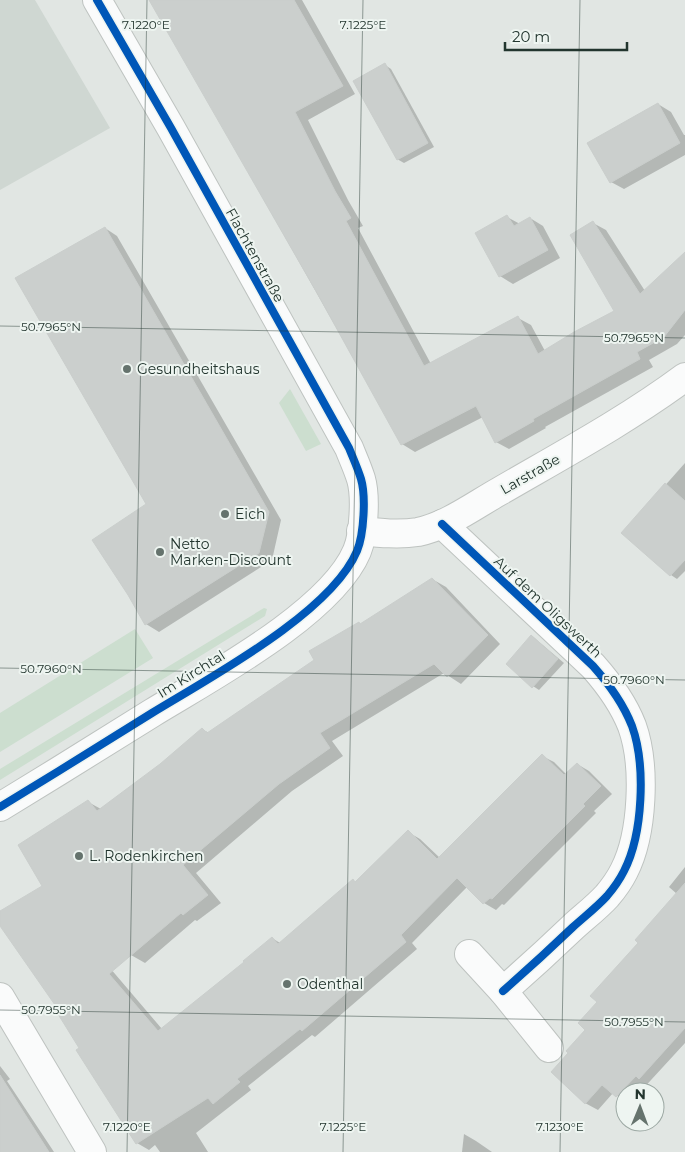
<svg xmlns="http://www.w3.org/2000/svg" width="685" height="1152" font-family="Montserrat,sans-serif">
<rect width="100%" height="100%" fill="#e1e6e3"/>
<path fill="#cfd7d2" d="M0 0H35L110 128 0 190Z"/>
<g fill="#ccdecf">
<path d="M290 389 321 444 306 451 279 403Z"/>
<path d="M264 608 267 609 265 616 0 780V769Z"/>
<path d="M135 629 153 658 0 752V713Z"/>
</g>
<g fill="#0003">
<path d="M151 0H302L355 94 308 120 348 200 363 226 358 228 431 364 518 318 531 325 545 351 615 312 593 223 606 230 645 291 685 254V335L677 344 649 360 653 367 545 427 546 428 509 449 496 442 483 417 415 452 402 444Z"/>
<path d="M385 65 391 69 434 147 404 163 397 159Z"/>
<path d="M658 104 671 112 684 135H685V155L624 189 611 182Z"/>
<path d="M507 217 520 224 530 218 543 226 560 258 513 284 500 276Z"/>
<path d="M105 228 117 236 281 520 272 560 159 632 146 624 129 594 148 505Z"/>
<path d="M685 463V571L677 579 671 575 623 533Z"/>
<path d="M432 579 446 587 500 644 461 684 444 673 332 741 343 756 292 791 196 873 221 903 197 921 195 920 145 963 131 955 0 924V912L44 887 88 802 101 809 161 765 202 729 209 733 316 660 359 623 361 625Z"/>
<path d="M532 636 564 663 539 690 533 686Z"/>
<path d="M542 756 554 762 566 774 577 764 589 771 612 794 594 811 596 813 504 905 502 904 496 910 484 903 467 887 412 943 417 949 315 1037 312 1035 248 1086 251 1090 196 1133 208 1152H160L155 1145 149 1150 137 1143 81 1048 104 961 162 1029 245 962 272 938 280 943 356 883 408 832 420 839 440 858Z"/>
<path d="M685 867V1043L640 1092H625V1101L613 1093 598 1110 585 1103 569 1053 587 1030 599 1002 640 943 677 894 669 887Z"/>
<path d="M0 1066 10 1079 7 1081 54 1152H0Z"/>
<path d="M464 1134 476 1141 492 1152H462Z"/>
</g>
<g fill="#cbcfcd" stroke="#cacecc">
<path d="M149 0H294L343 86 295 112 335 191 351 218 346 221 424 366 518 316 538 354 574 332 614 311 570 235 593 221 640 294 685 252V310L664 337 637 352 640 359 533 419 534 421 495 443 476 406 401 445 317 293Z"/>
<path d="M385 63 428 143 397 160 353 81Z"/>
<path d="M658 103 680 143 610 183 587 143Z"/>
<path d="M507 215 514 226 530 217 548 250 499 277 475 233Z"/>
<path d="M105 227 269 512 259 553 145 625 128 595 92 540 146 504 15 278Z"/>
<path d="M665 483 685 501V560L670 576 621 533Z"/>
<path d="M432 578 488 635 447 677 434 664 320 733 330 748 279 784 183 865 208 895 183 915 181 913 109 974 158 1031 244 962 243 961 272 937 278 944 353 879 355 882 408 830 437 859 542 754 564 775 577 763 601 786 583 804 585 806 492 899 490 898 483 904 457 878 401 935 406 942 302 1031 300 1029 237 1079 240 1082 213 1104 208 1098 136 1144 76 1050 79 1048 53 1006 55 1005 0 926V911L42 886 18 845 88 800 97 811 160 764 202 728 207 733 314 660 309 651 359 622 360 624Z"/>
<path d="M531 635 558 659 532 688 506 664Z"/>
<path d="M685 883V1028L639 1079 636 1076 616 1097 602 1085 585 1104 551 1072 568 1053 566 1051 585 1030 578 1023 597 1002 590 996 638 943 635 940Z"/>
<path d="M0 1075 49 1152H0Z"/>
</g>
<g fill="none" stroke-linecap="round" stroke-linejoin="round">
<g stroke="#bec3c0" stroke-width="30">
<g id="minor">
<path d="M442 524 593 666C609 684 623 703 632 726 646 765 643 834 624 871 620 879 613 889 607 896 597 907 584 917 573 927 550 949 527 970 503 991"/>
<path d="M361 531C380 533 399 535 418 532 447 526 475 505 500 491 562 455 627 420 685 377"/>
<path d="M0 807C51 776 101 745 152 713 209 678 331 613 357 551 364 534 366 496 361 479 358 469 353 458 349 448L171 128 97 0"/>
<path d="M469 954 503 991 549 1048"/>
<path d="M0 997 92 1152"/>
</g>
</g>
<use href="#minor" stroke="#fafbfb" stroke-width="28"/>
<g stroke="#eef5f1" stroke-width="11">
<g id="cycleway">
<path d="M442 524 593 666C609 684 623 703 632 726 646 765 643 834 624 871 620 879 613 889 607 896 597 907 584 917 573 927 550 949 527 970 503 991"/>
<path d="M0 807C51 776 101 745 152 713 209 678 331 613 357 551 364 534 366 496 361 479 358 469 353 458 349 448L171 128 97 0"/>
</g>
</g>
<use href="#cycleway" stroke="#0057b8" stroke-width="8"/>
</g>
<path fill="none" stroke="#22352e" stroke-width="1" stroke-opacity="0.45" d="M0 326 685 338M0 668 685 680M0 1010 685 1022M127 1152 147 0M343 1152 363 0M560 1152 580 0"/>
<g fill="#65736d" stroke="#eef5f1" stroke-width="2">
<circle cx="127" cy="369" r="5"/>
<circle cx="225" cy="514" r="5"/>
<circle cx="160" cy="552" r="5"/>
<circle cx="79" cy="856" r="5"/>
<circle cx="287" cy="984" r="5"/>
</g>
<g text-anchor="middle" stroke-width="4" stroke-linejoin="round" paint-order="stroke">
<g font-size="14" fill="#22352e" stroke="#eef5f1">
<text transform="translate(255 255) rotate(61)" y="5">Flachtenstraße</text>
<text transform="translate(530 474) rotate(-30)" y="5">Larstraße</text>
<text transform="translate(548 607) rotate(43)" y="5">Auf dem Oligswerth</text>
<text transform="translate(191 674) rotate(-32)" y="5">Im Kirchtal</text>
</g>
<g font-size="14" fill="#22352e" stroke="#eef5f1" text-anchor="start">
<text x="137" y="374">Gesundheitshaus</text>
<text x="235" y="519">Eich</text>
<text x="170" y="549">Netto<tspan x="170" dy="16">Marken-Discount</tspan></text>
<text x="89" y="861">L. Rodenkirchen</text>
<text x="297" y="989">Odenthal</text>
</g>
</g>
<g font-size="12" text-anchor="middle" fill="#22352e" stroke="#eef5f1" stroke-width="4" stroke-linejoin="round" paint-order="stroke">
<text x="146" y="29">7.1220°E</text>
<text x="363" y="29">7.1225°E</text>
<text x="51" y="331">50.7965°N</text>
<text x="634" y="342">50.7965°N</text>
<text x="51" y="673">50.7960°N</text>
<text x="634" y="684">50.7960°N</text>
<text x="51" y="1014">50.7955°N</text>
<text x="634" y="1026">50.7955°N</text>
<text x="127" y="1131">7.1220°E</text>
<text x="343" y="1131">7.1225°E</text>
<text x="560" y="1131">7.1230°E</text>
</g>
<g transform="translate(640 1107) rotate(1)"><circle r="24" fill="#eef5f1" stroke="#9ca8a3"/>
<path d="M0-4L9 19L0 12L-9 19Z" fill="#65736d"/>
<text y="-8" font-size="14" font-weight="bold" text-anchor="middle" fill="#22352e">N</text>
</g>
<path d="M505 42v8h122v-8" fill="none" stroke="#22352e" stroke-width="2.5"/>
<text x="512" y="42" font-size="15" fill="#22352e" stroke="#eef5f1" stroke-width="4" paint-order="stroke">20 m</text>
</svg>
